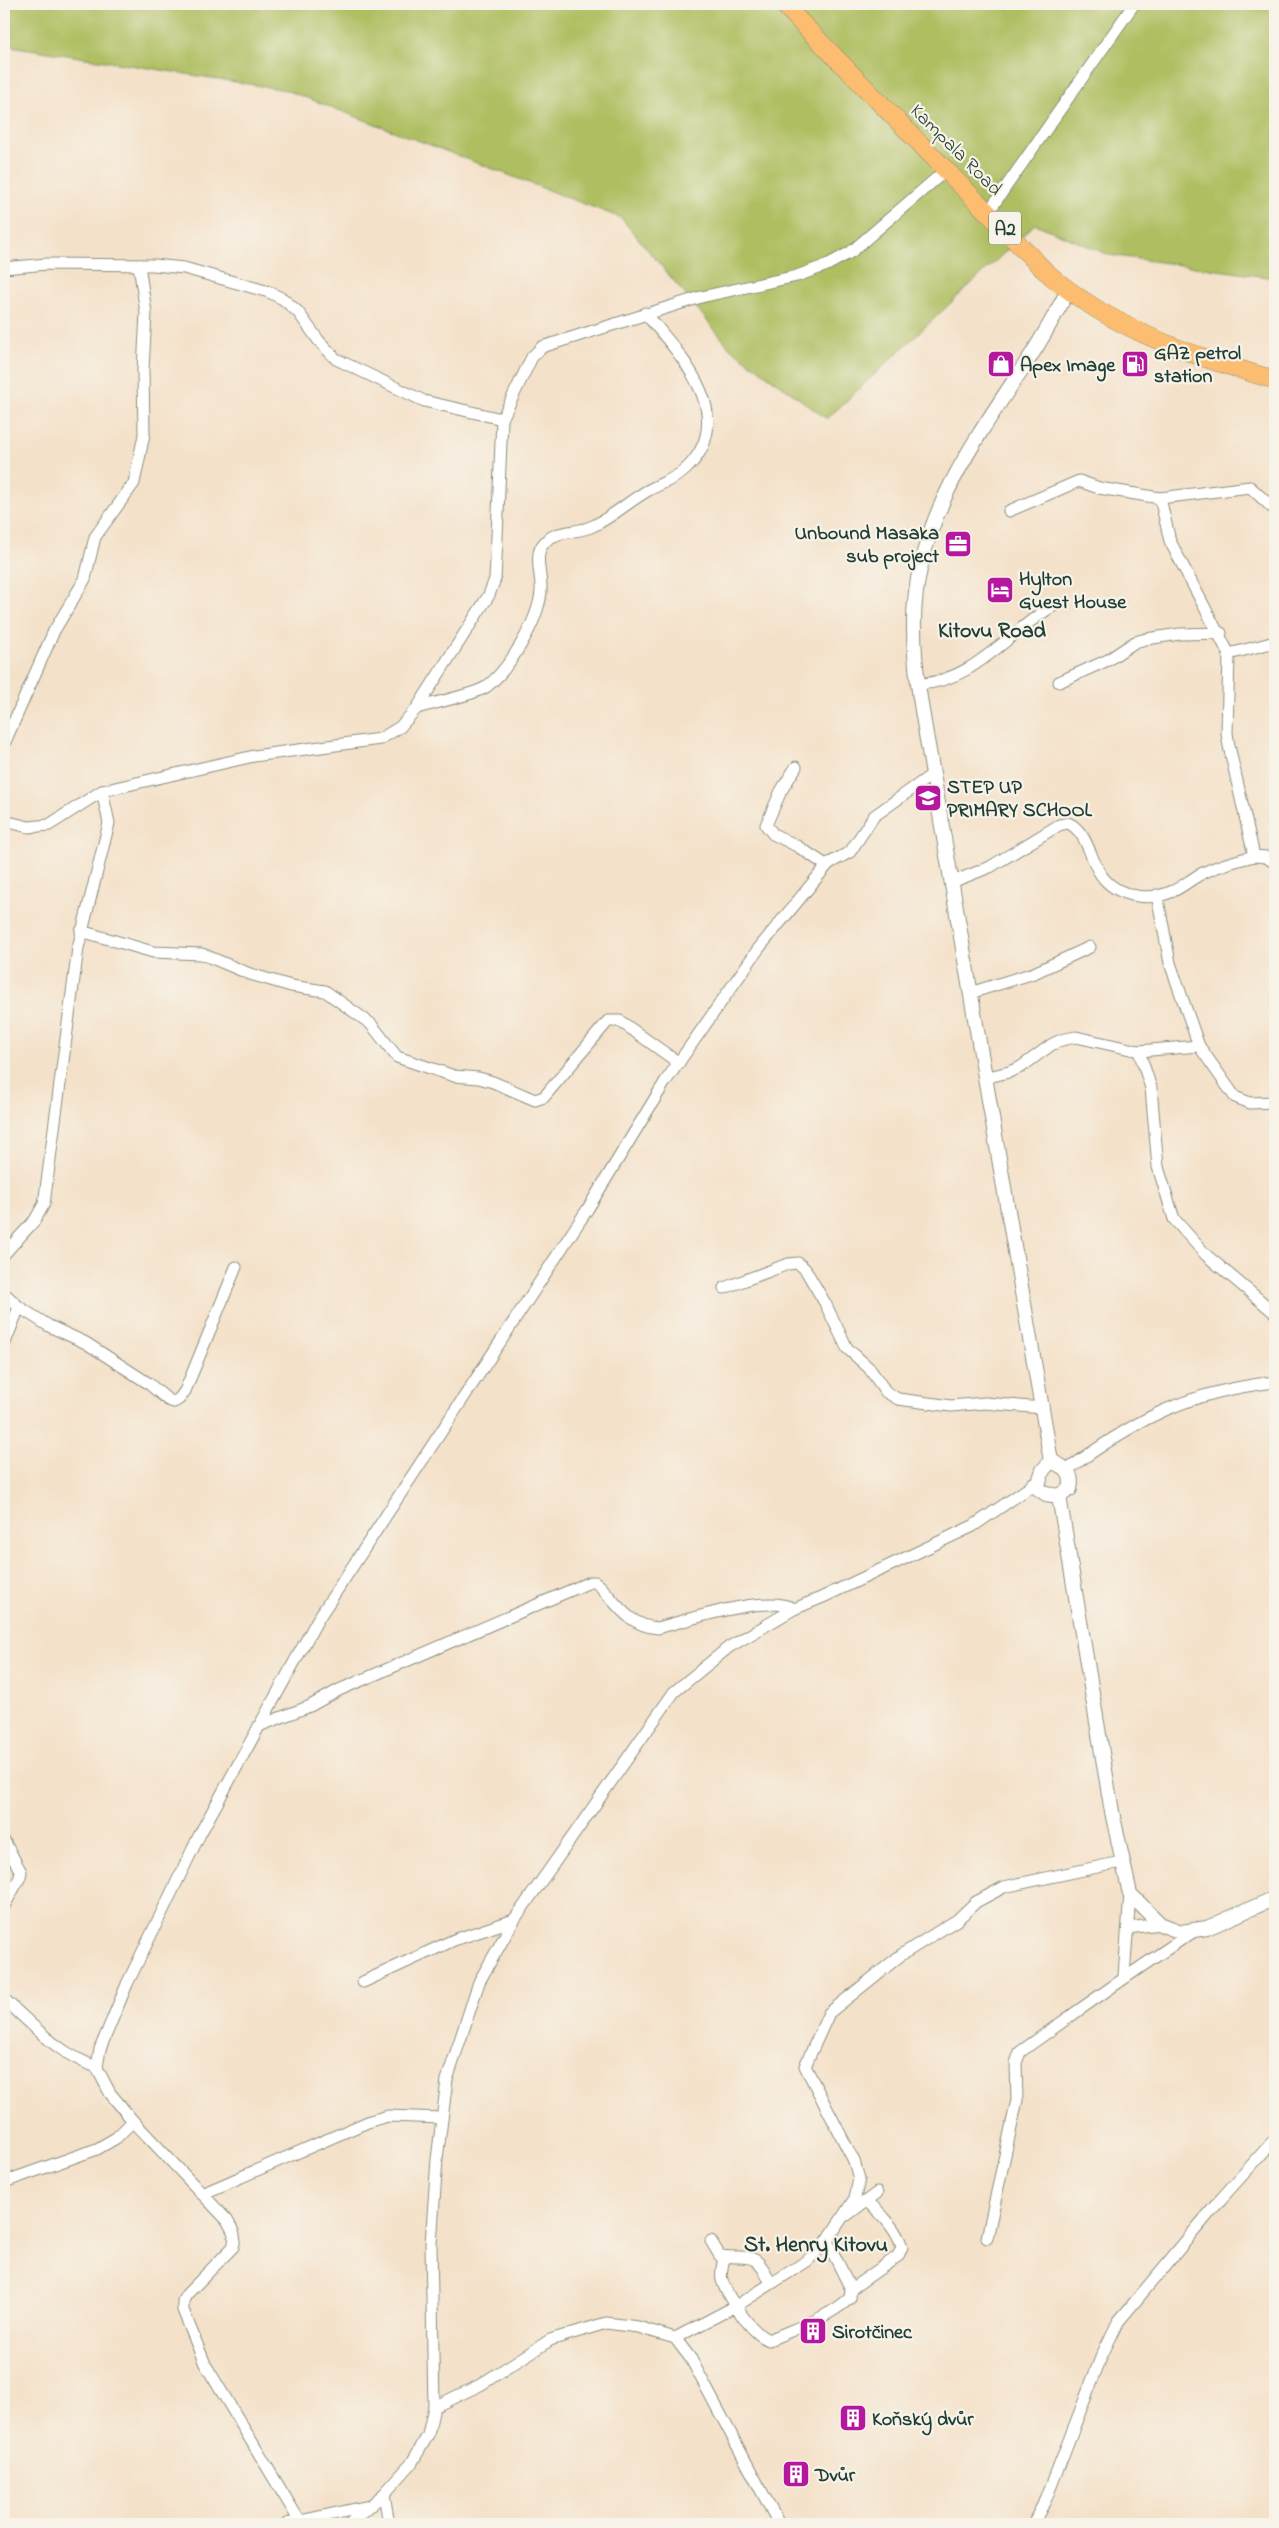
<svg xmlns="http://www.w3.org/2000/svg" width="1279" height="2528" font-family="'Indie Flower',sans-serif">
<rect width="100%" height="100%" fill="#f7f3e8"/>
<filter id="ink" filterUnits="userSpaceOnUse"><feTurbulence type="fractalNoise" baseFrequency=".02" numOctaves="2"/><feDisplacementMap in="SourceGraphic" scale="10" xChannelSelector="R" yChannelSelector="G"/><feConvolveMatrix kernelMatrix="1 2 1 2 8 2 1 2 1" color-interpolation-filters="sRGB"/></filter>
<filter id="wash" filterUnits="userSpaceOnUse"><feTurbulence type="fractalNoise" baseFrequency=".0096" numOctaves="4" result="noise"/><feDisplacementMap in="SourceGraphic" scale="20" xChannelSelector="R" yChannelSelector="G"/><feGaussianBlur stdDeviation="1.12" result="paint"/><feColorMatrix in="noise" values="0 0 0 0 0 0 0 0 0 0 0 0 0 0 0 0 0 1.4 0 .05"/><feComposite in="paint" operator="in"/></filter>
<g filter="url(#wash)">
<rect width="100%" height="100%" fill="#f4e1c9"/>
<path fill="#afbe60" stroke="#677e4a" d="M4 4H1275V278L1109 255 1035 224 827 419 730 348 621 218 286 90 4 45Z"/>
</g>
<g filter="url(#ink)">
<g fill="none" stroke-linecap="round" stroke-linejoin="round">
<g stroke="#8a8f7e" stroke-width="13">
<g id="minor">
<path d="M989 211 1134 4"/>
<path d="M4 268 47 264 154 265 184 268 269 292 283 299 298 312 319 341 336 359 424 401 502 419"/>
<path d="M1160 498 1170 541 1229 654 1227 733 1229 746 1254 856 1266 857 1275 863"/>
<path d="M1009 511 1079 481 1099 488 1160 498 1250 487 1275 510"/>
<path d="M1229 654 1275 642"/>
<path d="M1059 682 1108 660 1135 642 1146 639 1180 634 1221 633"/>
<path d="M918 684C973 683 1009 631 1053 606"/>
<path d="M417 708C432 703 474 695 486 687 509 670 539 620 541 591 542 575 533 555 544 543 556 529 577 534 593 526 612 517 628 502 647 491 659 484 676 479 686 469 740 417 681 355 645 313"/>
<path d="M4 744 54 631 85 579 95 537 134 483 144 435 143 370 146 313 139 265"/>
<path d="M796 767 781 791 766 825 773 834 797 846 826 865 850 852 874 816 933 774"/>
<path d="M4 821 29 827 49 825 102 791 254 756 380 739 400 727 417 708 489 595 495 579 496 560 502 419 532 357 542 347 701 297 797 276 827 265 851 252 946 170"/>
<path d="M952 882 990 867 1059 825 1068 823C1085 830 1090 855 1098 870 1112 896 1147 903 1173 891 1182 887 1190 880 1199 875 1216 866 1235 861 1254 856"/>
<path d="M1157 895 1170 963 1199 1046 1235 1097 1250 1103 1275 1102"/>
<path d="M81 931 153 952 202 954 250 974 291 986 325 991 371 1024 397 1057 454 1076 479 1078 493 1082 535 1100 544 1097 608 1021H620L679 1063"/>
<path d="M970 993 1034 973 1090 947"/>
<path d="M1139 1051 1151 1088 1158 1167 1174 1219 1206 1255 1275 1313"/>
<path d="M984 1078 1009 1072 1021 1067 1051 1045 1061 1040 1076 1037 1139 1051 1199 1046"/>
<path d="M4 1254 35 1220 44 1204 78 948 109 823 102 791"/>
<path d="M724 1288 788 1264 798 1263 805 1269 825 1303 847 1348 869 1368 886 1392 898 1399 951 1406 985 1403 1043 1408"/>
<path d="M4 1293 19 1307 49 1326 86 1343 148 1383 168 1400 174 1402 179 1399 185 1391 236 1267"/>
<path d="M4 1345 19 1307"/>
<path d="M1067 1470C1138 1418 1187 1392 1275 1382"/>
<path d="M259 1726 310 1706 339 1690 590 1582H595L601 1587C618 1606 630 1626 658 1628 688 1620 768 1593 794 1609"/>
<path d="M4 1841 21 1872 20 1877 4 1906"/>
<path d="M1128 1928 1160 1924"/>
<path d="M1124 1976 1130 1894"/>
<path d="M363 1982 454 1940 514 1920"/>
<path d="M4 1999C33 2025 59 2055 97 2067"/>
<path d="M4 2182 97 2149 116 2138 133 2121"/>
<path d="M202 2194 370 2121 388 2116 442 2118"/>
<path d="M847 2215 877 2193"/>
<path d="M987 2238 1017 2100 1016 2063 1020 2052C1078 2011 1134 1970 1193 1932"/>
<path d="M711 2241 720 2256C752 2260 754 2249 771 2283"/>
<path d="M724 2257C723 2264 720 2273 722 2280 727 2297 752 2334 769 2340 796 2328 828 2318 850 2298L851 2289 827 2241"/>
<path d="M851 2289 898 2256 902 2247C897 2230 880 2211 866 2201"/>
<path d="M675 2338 736 2306 807 2261 827 2241 855 2198 859 2179 854 2161 805 2066 829 2013 901 1955 957 1920 976 1902 1004 1887 1121 1862"/>
<path d="M434 2407 480 2385 550 2340 606 2323 638 2327 675 2338 691 2359 779 2524"/>
<path d="M384 2494 389 2524"/>
<path d="M299 2520 205 2364 183 2310V2301L186 2295 233 2247C237 2236 232 2229 227 2220L133 2121 110 2093 99 2072 97 2067 100 2049 127 1984 201 1832 318 1619 587 1210 665 1082 759 948 829 863"/>
<path d="M286 2524 369 2506"/>
<path d="M349 2524 384 2494 411 2464 428 2435 434 2407 431 2244 437 2159 447 2080 479 1982 514 1920 674 1692 729 1647 794 1609 823 1597 973 1526 1033 1485"/>
<path d="M1033 2524 1046 2499 1102 2355 1118 2322 1221 2199 1275 2139"/>
</g>
</g>
<g stroke="#8a8f7e" stroke-width="16">
<g id="tertiary">
<path d="M1051 1461 933 774C925 726 914 677 914 628 912 526 974 441 1028 360 1043 338 1055 314 1068 291"/>
<path d="M1051 1461C1065 1467 1074 1473 1070 1489L1059 1496 1046 1494 1033 1485 1039 1482 1043 1470Z"/>
<path d="M1059 1496 1112 1812 1130 1894 1160 1924 1181 1932 1207 1928 1275 1898"/>
</g>
</g>
<g stroke="#8a8f7e" stroke-width="19">
<path id="primary" d="M783 4 1044 270C1112 331 1190 354 1275 380"/>
</g>
<use href="#minor" stroke="#fff" stroke-width="11"/>
<use href="#tertiary" stroke="#fff" stroke-width="14"/>
<use href="#primary" stroke="#fcbd6f" stroke-width="18"/>
</g>
</g>
<defs>
<g id="shop-square" transform="scale(1.4375)"><rect x="-9" y="-9" width="18" height="18" rx="4" fill="#b5179e" stroke="#f7f3e8"/><path d="M-5-2.5h2.3a2.7 3.5 0 0 1 5.4 0H5L5.5 6h-11ZM-1.5-2.5h3a1.5 2.3 0 0 0-3 0Z" fill="#fff"/></g>
<g id="fuel-square" transform="scale(1.4375)"><rect x="-9" y="-9" width="18" height="18" rx="4" fill="#b5179e" stroke="#f7f3e8"/><path d="M-5.5-6h7V0h2V4h1.3V-2.5L3-4.5l.8-.8L6-3V5H2.5V1h-1V6h-7ZM-4.2-4.7v3.2H.2V-4.7Z" fill="#fff"/></g>
<g id="office-square" transform="scale(1.4375)"><rect x="-9" y="-9" width="18" height="18" rx="4" fill="#b5179e" stroke="#f7f3e8"/><path d="M-6-3h4V-5.5h4V-3h4V5H-6ZM-1-4.5V-3h2v-1.5ZM-6 0V1H6V0Z" fill="#fff"/></g>
<g id="hotel-square" transform="scale(1.4375)"><rect x="-9" y="-9" width="18" height="18" rx="4" fill="#b5179e" stroke="#f7f3e8"/><path d="M-6-4.5h1.5V1H6V5H4.5V3h-9V5H-6ZM-4 0a1.8 1.8 0 1 1 3.6 0ZM.5 0V-2.5h3Q6-2.5 6 0Z" fill="#fff"/></g>
<g id="school-square" transform="scale(1.4375)"><rect x="-9" y="-9" width="18" height="18" rx="4" fill="#b5179e" stroke="#f7f3e8"/><path d="M0-5L7-2L0 1L-7-2ZM-4 1L0 2.5L4 1V4Q0 6-4 4Z" fill="#fff"/></g>
<g id="building-square" transform="scale(1.4375)"><rect x="-9" y="-9" width="18" height="18" rx="4" fill="#b5179e" stroke="#f7f3e8"/><path d="M-4-6H4V6H1V3H-1V6H-4ZM-2.5-4.3h1.7v1.8h-1.7ZM.8-4.3h1.7v1.8H.8ZM-2.5-1h1.7V.8h-1.7ZM.8-1h1.7V.8H.8Z" fill="#fff"/></g>
</defs>
<g fill-rule="evenodd">
<use href="#shop-square" x="1001" y="364"/>
<use href="#fuel-square" x="1135" y="364"/>
<use href="#office-square" x="958" y="544"/>
<use href="#hotel-square" x="1000" y="590"/>
<use href="#school-square" x="928" y="798"/>
<use href="#building-square" x="813" y="2331"/>
<use href="#building-square" x="853" y="2418"/>
<use href="#building-square" x="796" y="2474"/>
</g>
<g text-anchor="middle" stroke-width="4.5" stroke-linejoin="round" paint-order="stroke">
<rect fill="#f7f3e8" stroke="#60746a" stroke-width="1" x="989" y="211.5" width="32" height="33" rx="4"/>
<g font-size="19" font-weight="bold" fill="#1f3d34">
<text x="1005" y="235">A2</text>
</g>
<g font-size="20" fill="#1f3d34" stroke="#f7f3e8">
<text transform="translate(957 149) rotate(45)" y="7">Kampala Road</text>
</g>
<g font-size="20" font-weight="bold" fill="#1f3d34" stroke="#f7f3e8" text-anchor="start">
<text x="1154" y="359">GAZ petrol<tspan x="1154" dy="23">station</tspan></text>
<text x="1020" y="371">Apex Image</text>
<text x="939" y="539" text-anchor="end">Unbound Masaka<tspan x="939" dy="23">sub project</tspan></text>
<text x="1019" y="585">Hylton<tspan x="1019" dy="23">Guest House</tspan></text>
<text x="947" y="793">STEP UP<tspan x="947" dy="23">PRIMARY SCHOOL</tspan></text>
<text x="832" y="2338">Sirotčinec</text>
<text x="872" y="2425">Koňský dvůr</text>
<text x="815" y="2481">Dvůr</text>
</g>
<g font-size="22" font-weight="bold" fill="#1f3d34" stroke="#f7f3e8">
<text x="992" y="637">Kitovu Road</text>
<text x="816" y="2251">St. Henry Kitovu</text>
</g>
</g>
<rect width="1279" height="2528" fill="none" stroke="#f7f3e8" stroke-width="20"/>
</svg>
